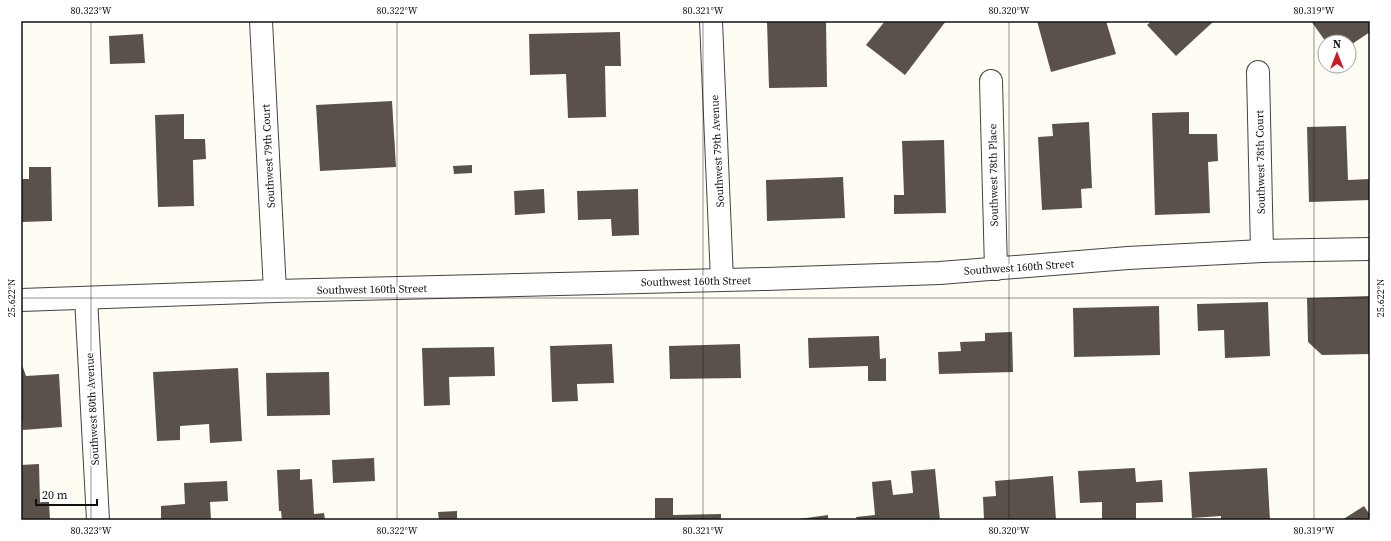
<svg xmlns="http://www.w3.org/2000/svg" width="1391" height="541" font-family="'Source Serif 4',serif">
<rect width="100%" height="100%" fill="#fffdf3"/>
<g fill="#5a514b">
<path d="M767 21H826L827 87 769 88Z"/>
<path d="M885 21H946L905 75 866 45Z"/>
<path d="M1037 21H1106L1116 54 1051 72Z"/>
<path d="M1152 21H1214L1176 56 1147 25Z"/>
<path d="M1311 21H1370V32L1349 46V42H1326Z"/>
<path d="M620 32 621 66H605L606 117 568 118 566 74 530 75 529 34Z"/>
<path d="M143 34 145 63 110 64 109 36Z"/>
<path d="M392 101 396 167 320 171 316 105Z"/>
<path d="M1189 112V134H1217L1218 161 1208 162 1210 213 1155 215 1152 113Z"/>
<path d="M184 114V139H205L206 159 193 160 194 206 158 207 155 115Z"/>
<path d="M1089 122 1092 188 1081 189 1082 208 1042 210 1038 137 1053 136 1052 124Z"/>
<path d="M1346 126 1348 180 1370 179V200L1309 202 1307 127Z"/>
<path d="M944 140 946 213 894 214V195H904L902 141Z"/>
<path d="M472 165V173L454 174 453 166Z"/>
<path d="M29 167H51L52 221 21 222V179H29Z"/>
<path d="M843 177 845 218 767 221 766 180Z"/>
<path d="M544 189 545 213 515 215 514 191Z"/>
<path d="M638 189 639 235 612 236 611 219 578 220 577 191Z"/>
<path d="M1370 296V354L1322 355 1308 342 1307 298Z"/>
<path d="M1268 302 1270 356 1225 358 1224 330 1198 331 1197 304Z"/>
<path d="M1159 306 1160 355 1074 357 1073 308Z"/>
<path d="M1012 332 1013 372 939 374 938 352 961 351 960 342 985 341V333Z"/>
<path d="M879 336 880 359 886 358V381H868V366L809 368 808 338Z"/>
<path d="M612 344 614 383 577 384 578 401 552 402 550 346Z"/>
<path d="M740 344 741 378 670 379 669 346Z"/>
<path d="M494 347 495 376 449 377 450 405 424 406 422 348Z"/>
<path d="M21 362 26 376 59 374 62 427 23 430 22 419H21Z"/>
<path d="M238 368 242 441 210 443 209 424 180 426V440L157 441 153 372Z"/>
<path d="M329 372 330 415 267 416 266 373Z"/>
<path d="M374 458 375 481 333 483 332 460Z"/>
<path d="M39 464 40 502H49L50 520H21V465Z"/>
<path d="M1135 468 1136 482 1162 480 1163 502 1136 503V519L1120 520H1102V502L1080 503 1078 471Z"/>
<path d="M1267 468 1270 520H1221V516L1192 518 1189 472Z"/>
<path d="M300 469V480L312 479 314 514 324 513 325 520H282L281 511H279L277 470Z"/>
<path d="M935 469 940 520H857L856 517 875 515 872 482 891 480 893 495 913 493 911 471Z"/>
<path d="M1053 476 1056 520H984L983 497 996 496 995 481Z"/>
<path d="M227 481 228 501 210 502 211 520H161V506L185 504 184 483Z"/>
<path d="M655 498H673V515L721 514V520H655Z"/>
<path d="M1364 506 1370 515V520H1342Z"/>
<path d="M457 511V520H439L438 512Z"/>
<path d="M828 515V520H799V519Z"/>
</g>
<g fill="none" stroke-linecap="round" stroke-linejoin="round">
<g stroke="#434343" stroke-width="24">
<g id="minor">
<path d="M261 21 275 291"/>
<path d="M711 21 722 280"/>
<path d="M1258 72 1262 251"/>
<path d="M991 81 996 269"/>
<path d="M86 298 98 520"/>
<path d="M21 300 275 291 766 279 940 273 1128 258 1262 251 1370 249"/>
</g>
</g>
<use href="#minor" stroke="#fff" stroke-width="22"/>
</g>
<path fill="none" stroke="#101010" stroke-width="1" stroke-opacity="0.45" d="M91 21V520M397 21V520M703 21V520M1009 21V520M1314 21V520M21 298H1370"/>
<g text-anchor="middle" stroke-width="4" stroke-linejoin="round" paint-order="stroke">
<g font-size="11" fill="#101010" stroke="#fff">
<text transform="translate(717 151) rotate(-93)" y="4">Southwest 79th Avenue</text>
<text transform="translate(268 156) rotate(-93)" y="4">Southwest 79th Court</text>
<text transform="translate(1260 162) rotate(-91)" y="4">Southwest 78th Court</text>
<text transform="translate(993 175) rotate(-91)" y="4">Southwest 78th Place</text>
<text transform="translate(1019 267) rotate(-4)" y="4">Southwest 160th Street</text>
<text transform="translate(696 281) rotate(-1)" y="4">Southwest 160th Street</text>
<text transform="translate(372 289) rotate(-1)" y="4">Southwest 160th Street</text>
<text transform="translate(92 409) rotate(-93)" y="4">Southwest 80th Avenue</text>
</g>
</g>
<rect width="1391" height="541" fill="none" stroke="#ffffff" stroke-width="44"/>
<g transform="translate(1337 54)"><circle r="19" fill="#ffffff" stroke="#9f9f9f"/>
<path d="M0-3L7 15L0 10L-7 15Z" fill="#cc1c21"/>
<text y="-6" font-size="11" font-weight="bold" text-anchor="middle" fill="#101010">N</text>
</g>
<path d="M36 499v6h61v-6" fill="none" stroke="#101010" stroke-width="2"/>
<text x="42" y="499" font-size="12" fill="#101010" stroke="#ffffff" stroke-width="3" paint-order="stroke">20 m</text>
<rect x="22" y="22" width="1347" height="497" fill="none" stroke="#101010" stroke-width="1.5"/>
<g font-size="10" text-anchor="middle" fill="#101010">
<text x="91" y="14">80.323°W</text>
<text x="397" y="14">80.322°W</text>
<text x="703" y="14">80.321°W</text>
<text x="1009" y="14">80.320°W</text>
<text x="1314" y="14">80.319°W</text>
<text transform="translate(11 298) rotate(-90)" y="4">25.622°N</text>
<text transform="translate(1380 298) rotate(-90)" y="4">25.622°N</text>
<text x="91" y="534">80.323°W</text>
<text x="397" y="534">80.322°W</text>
<text x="703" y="534">80.321°W</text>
<text x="1009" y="534">80.320°W</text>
<text x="1314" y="534">80.319°W</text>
</g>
</svg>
